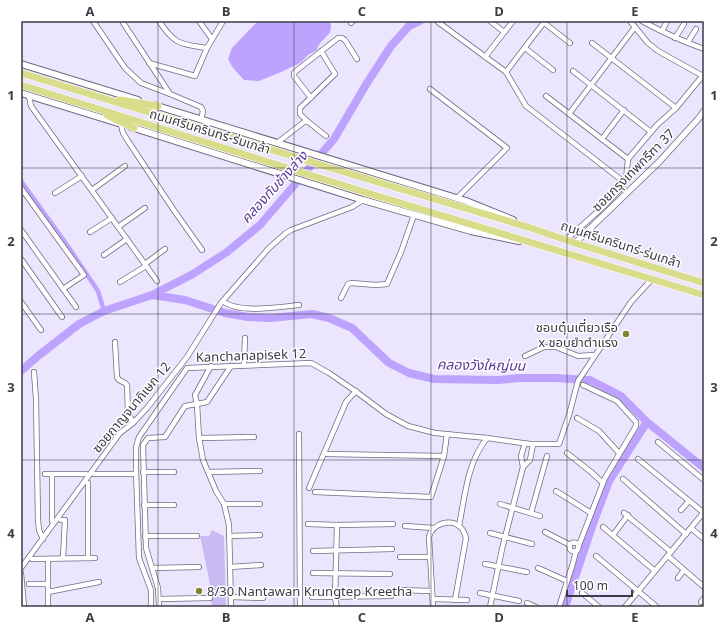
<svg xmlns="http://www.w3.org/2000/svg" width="725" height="628" font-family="Georgia,'Noto Sans Thai',serif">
<rect width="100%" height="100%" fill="#ebe5fe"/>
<path fill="#c9bbf1" d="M212 530 224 536 226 607H212L209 579 200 536H209Z"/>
<path fill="#bda3fd" d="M258 21H330C335 37 319 38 317 50L308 55 300 63 281 72 259 81 244 80 233 68 228 59 232 48Z"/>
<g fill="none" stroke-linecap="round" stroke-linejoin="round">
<path stroke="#bda3fd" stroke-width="4.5" d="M21 181 65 242 98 291 104 311"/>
<g stroke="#bda3fd" stroke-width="8">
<path d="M152 295 185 300 225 313 248 317 270 318 312 314 329 318 352 328 389 363 409 373 434 379 498 380 520 378H554L590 380 621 396 647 422 704 468"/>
<path d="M21 371 38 356 79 324 104 311 152 295 193 274 227 252 260 225 334 139 367 83 391 46 409 26 420 21"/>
<path d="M565 607 594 521 609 481 647 422"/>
</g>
<g stroke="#706b80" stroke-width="6">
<g id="minor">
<path d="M93 21 125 68 141 83 170 94"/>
<path d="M122 21 170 94 201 107 203 111 201 120"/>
<path d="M159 21C175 45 180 44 207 48"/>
<path d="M199 21 212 39"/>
<path d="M490 21 504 32"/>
<path d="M630 21 648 43 658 51 703 76"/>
<path d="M642 21C662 32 682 41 704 49"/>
<path d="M438 22 506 72 526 106 624 182"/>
<path d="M543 22 570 43"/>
<path d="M351 23 353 21"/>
<path d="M662 31 667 21"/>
<path d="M675 38 684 24"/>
<path d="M688 42 696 29"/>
<path d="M592 43 676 108"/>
<path d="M525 48 553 70"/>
<path d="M485 57 513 21"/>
<path d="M149 63 195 76 207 48 223 21"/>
<path d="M573 71 651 132"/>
<path d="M506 72 545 21"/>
<path d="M430 89 507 148 457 198"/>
<path d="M29 96 31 106 157 281"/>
<path d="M546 96 628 159 626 179 622 187 605 205 566 240"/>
<path d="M311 98 294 76V73L296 71 338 38H342L345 40 357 59"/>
<path d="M569 114 635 27"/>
<path d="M120 121 123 133 128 141 173 209 202 250"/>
<path d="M307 121 300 114V108L335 74 321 51"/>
<path d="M602 139 624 110"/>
<path d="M277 143 304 122 307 121 326 136"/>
<path d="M628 159 657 125 676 108 704 74"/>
<path d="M21 188 84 275 63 289"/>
<path d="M92 190 125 166"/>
<path d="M55 193 82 176"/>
<path d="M118 227 145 208"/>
<path d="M21 230 76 307"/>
<path d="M90 232 112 218"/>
<path d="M104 255 127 239"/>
<path d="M21 259 62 317"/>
<path d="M145 264 165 249"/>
<path d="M120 282 146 266"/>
<path d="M341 298 348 284 351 283 376 285 387 284 401 252 414 215"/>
<path d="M223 301C238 314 280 307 299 305"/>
<path d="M21 302 41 330"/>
<path d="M115 342 117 377 119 380 125 383 127 385 128 412 133 423"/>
<path d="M525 356 544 347H556L578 356 595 355"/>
<path d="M244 365 245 338"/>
<path d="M211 366 195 395 197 404 207 402 231 366"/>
<path d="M34 372 36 399 38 520 39 530 43 539"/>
<path d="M577 418 599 431 619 453"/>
<path d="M299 434 300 607"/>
<path d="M199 438 254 437"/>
<path d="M658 442 704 480"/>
<path d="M567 453 591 472 603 483"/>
<path d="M327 454 444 456"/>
<path d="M638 459 704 513"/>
<path d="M523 467 530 460 533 444"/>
<path d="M143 472H174"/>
<path d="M209 472 260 471"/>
<path d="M45 474H86"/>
<path d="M94 474H136"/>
<path d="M623 479 686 534"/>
<path d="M88 483V558"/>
<path d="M309 488 346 402 356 391"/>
<path d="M556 491 591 513"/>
<path d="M315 492 431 497 444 456 447 434"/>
<path d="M224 504H260"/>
<path d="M500 504 540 516"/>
<path d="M144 505H174"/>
<path d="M681 510 689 501"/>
<path d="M531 513 547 456"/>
<path d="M624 513 671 552"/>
<path d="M61 520H65L63 558"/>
<path d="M52 521V474"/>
<path d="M308 524 337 525 393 524"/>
<path d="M405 526 434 528"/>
<path d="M459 526C465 496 467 463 487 438"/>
<path d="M603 527 655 571"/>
<path d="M691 528 704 539"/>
<path d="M545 532 570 545"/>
<path d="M490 533 532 544"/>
<path d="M613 535 628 515"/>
<path d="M145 536H197"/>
<path d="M229 536 260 535"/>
<circle cx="574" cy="547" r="4.5"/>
<path d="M579 545 605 478 636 426V422L617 401 583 385"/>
<path d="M313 551 392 549"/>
<path d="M596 556 657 607"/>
<path d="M668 556 704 587"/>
<path d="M400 557H430"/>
<path d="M32 559 95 558"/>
<path d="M48 559V607"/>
<path d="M485 564 527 572"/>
<path d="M230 567 261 565"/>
<path d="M21 568 120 433 133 423 147 408 187 357 221 303 269 248 286 233 291 230 352 207 363 200"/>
<path d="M152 568 199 567"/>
<path d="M538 568 567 581"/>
<path d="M21 573 24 607"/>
<path d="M313 573 390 574"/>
<path d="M678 578 684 570"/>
<path d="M29 584H48"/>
<path d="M400 590 432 591"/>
<path d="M48 592 99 582"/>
<path d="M480 593 519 601"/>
<path d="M582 593 599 607"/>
<path d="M231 597 263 598"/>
<path d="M312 597 391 596"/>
<path d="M159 599 210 598"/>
<path d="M433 599 467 600"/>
<path d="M701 602 704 598"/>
<path d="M527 603 536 607"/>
<path d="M151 607V590L139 558 136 470V447L139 437 187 368 311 363 329 373 358 393 386 414 408 426 435 433 487 438 530 444H559L569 415 578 381 631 302 652 279"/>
<path d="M159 607 158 588 146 548 143 445 148 438 165 437 185 406 197 404 199 438 203 460 216 491 224 504 229 525 231 607"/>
<path d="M337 607 335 598 337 525"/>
<path d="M433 607 429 537C432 523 453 517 462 529 464 531 465 535 466 538L455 600"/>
<path d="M490 607 502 549 523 467 521 456 525 443"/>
<path d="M559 607 573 563 576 551"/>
<path d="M625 607 704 512"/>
</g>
</g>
<g stroke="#706b80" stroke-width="7">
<path id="tertiary" d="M575 243 659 162 699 118 704 111"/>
</g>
<g stroke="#706b80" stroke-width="8">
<g id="secondary">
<path d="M21 64 138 100"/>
<path d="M21 93 118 123"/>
<path d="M154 105 466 201 513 220"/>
<path d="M131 127 363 200 471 231 519 241"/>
</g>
</g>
<g stroke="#fff" stroke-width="8">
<g id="primary">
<path d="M21 73 331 168 531 228 575 243 704 283"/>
<path d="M21 85 371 194 704 295"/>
<path d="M120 100 158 106"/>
<path d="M107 115 134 128"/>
</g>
</g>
<use href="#minor" stroke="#fff" stroke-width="4.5"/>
<use href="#tertiary" stroke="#fff" stroke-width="5.5"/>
<use href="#secondary" stroke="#fff" stroke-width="6"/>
<use href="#primary" stroke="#d9dc8a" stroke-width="7"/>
</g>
<path fill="none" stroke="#3d3b45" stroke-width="1" stroke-opacity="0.55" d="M158 21V607M294 21V607M431 21V607M567 21V607M21 168H704M21 314H704M21 460H704"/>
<g fill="#81842f" stroke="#fff" stroke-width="1.5">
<circle cx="626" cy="334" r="4"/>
<circle cx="199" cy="591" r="4"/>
</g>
<g text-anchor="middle" stroke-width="3" stroke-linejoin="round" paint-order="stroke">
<g font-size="13" fill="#3d3b45" stroke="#fff">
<text transform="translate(210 131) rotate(17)" y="5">ถนนศรีนครินทร์-ร่มเกล้า</text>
<text transform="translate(633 170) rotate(-45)" y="5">ซอยกรุงเทพกรีฑา 37</text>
<text transform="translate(621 244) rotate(18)" y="5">ถนนศรีนครินทร์-ร่มเกล้า</text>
<text transform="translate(251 355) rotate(-2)" y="5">Kanchanapisek 12</text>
<text transform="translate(131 407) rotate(-50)" y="5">ซอยกาญจนาภิเษก 12</text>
</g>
<g font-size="13" fill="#3d3b45" stroke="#fff" text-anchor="end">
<text x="618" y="332">ชอบตุ๋นเตี๋ยวเรือ<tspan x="618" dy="15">x ชอบยำตำแรง</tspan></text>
<text x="207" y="596" text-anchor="start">8/30 Nantawan Krungtep Kreetha</text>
</g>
<g font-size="14" font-style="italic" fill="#5d379d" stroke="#fff">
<text transform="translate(274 187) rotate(-48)" y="5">คลองทับช้างล่าง</text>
<text transform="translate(481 365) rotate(1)" y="5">คลองวังใหญ่บน</text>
</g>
</g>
<rect width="725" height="628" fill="none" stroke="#ffffff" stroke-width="44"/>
<path d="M567 590v6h65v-6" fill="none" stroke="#3d3b45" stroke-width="2"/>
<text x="573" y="590" font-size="12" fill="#3d3b45" stroke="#ffffff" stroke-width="3" paint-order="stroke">100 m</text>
<rect x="22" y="22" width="681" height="584" fill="none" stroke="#3d3b45" stroke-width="1.5"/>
<g font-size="13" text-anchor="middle" font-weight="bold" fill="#3d3b45">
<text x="90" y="16">A</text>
<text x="226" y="16">B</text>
<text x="362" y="16">C</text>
<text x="499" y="16">D</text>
<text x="635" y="16">E</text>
<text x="11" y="100">1</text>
<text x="714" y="100">1</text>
<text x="11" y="246">2</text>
<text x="714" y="246">2</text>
<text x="11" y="392">3</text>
<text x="714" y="392">3</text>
<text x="11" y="538">4</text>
<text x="714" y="538">4</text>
<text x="90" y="622">A</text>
<text x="226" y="622">B</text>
<text x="362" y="622">C</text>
<text x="499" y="622">D</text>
<text x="635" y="622">E</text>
</g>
</svg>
